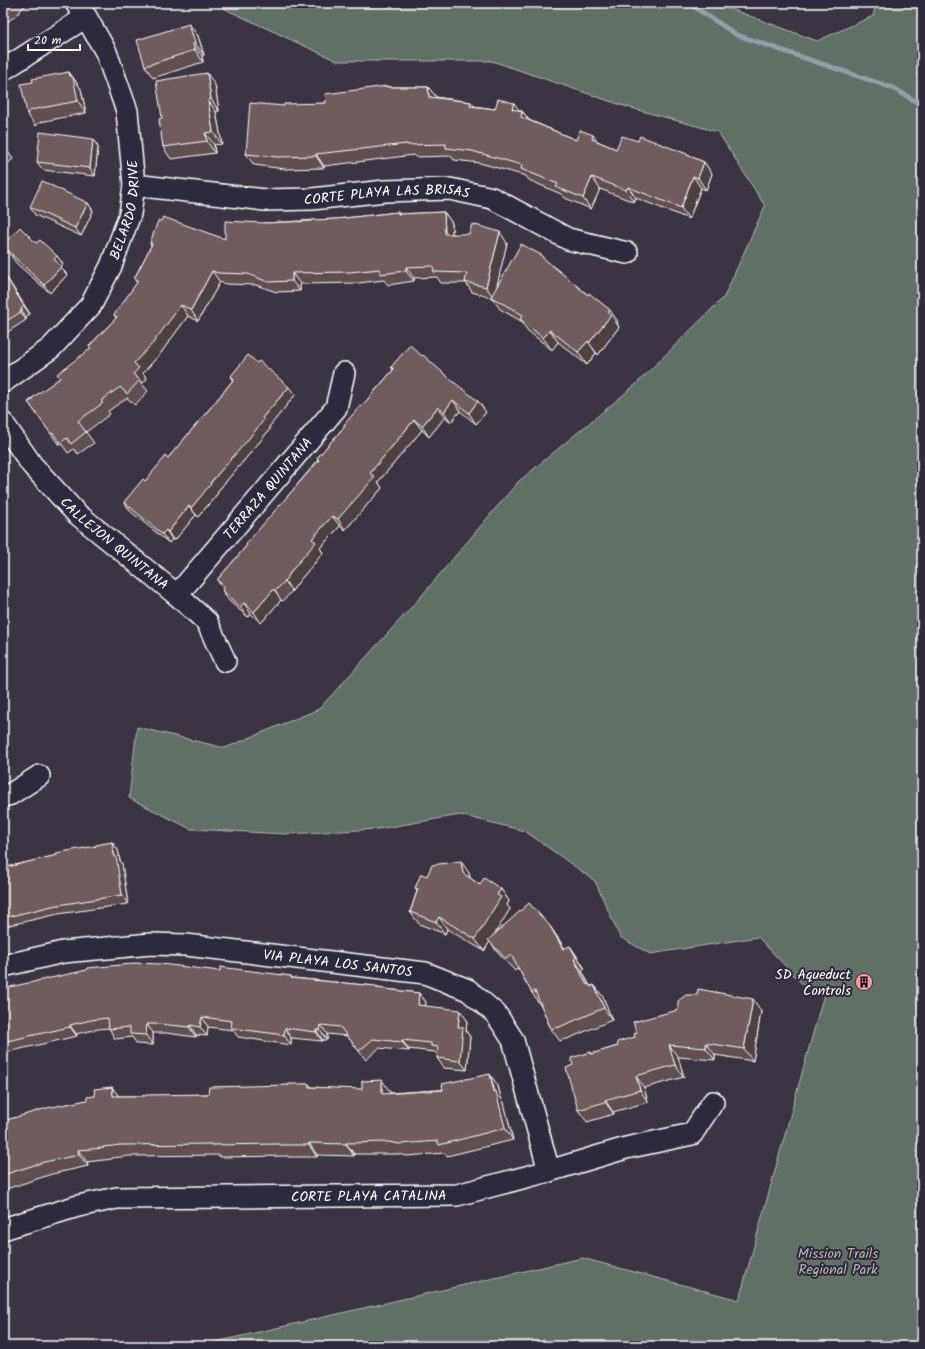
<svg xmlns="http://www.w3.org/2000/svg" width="925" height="1349" font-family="Kalam,sans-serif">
<rect width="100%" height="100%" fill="#3c3443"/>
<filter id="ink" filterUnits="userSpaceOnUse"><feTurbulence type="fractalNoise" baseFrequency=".025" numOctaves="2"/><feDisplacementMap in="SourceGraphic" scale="8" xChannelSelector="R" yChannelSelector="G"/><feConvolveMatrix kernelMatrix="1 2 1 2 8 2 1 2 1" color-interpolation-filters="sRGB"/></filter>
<g filter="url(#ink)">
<path fill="#606f65" stroke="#b0b7b2" d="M217 3H715L817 41 873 16 876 3H922V1346H198L582 1258 739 1300 824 994 805 987 758 937 650 954 620 937 595 881 525 831 460 815 378 829 286 834 191 829 129 798 137 727 225 748 319 709 418 600 518 482 634 386 724 297 765 206 718 132 624 106 492 61H337L227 10Z"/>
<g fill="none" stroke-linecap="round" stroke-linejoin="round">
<path stroke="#92a0aa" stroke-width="5" d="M688 3 737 35 893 88 922 105"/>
<g stroke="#fff" stroke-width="24">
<g id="street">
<path d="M3 70 86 17"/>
<path id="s1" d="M134 185 265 200 312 199 385 191 450 189 492 198 568 239 627 253"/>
<path id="s2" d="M3 382 51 348 91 305 111 266 130 214 134 185 127 111 106 52 86 17 76 3"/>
<path id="s3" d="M3 423 32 465 76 513 177 595 207 622 225 661"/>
<path id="s4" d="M177 595 336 408 344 373"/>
<path d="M3 796 11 794 39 776"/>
<path id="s5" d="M3 966 63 952 151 944 186 945 425 973 468 990 496 1014 513 1040 549 1171"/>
<path id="s6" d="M3 1229 78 1206 117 1198 457 1195 549 1171 626 1148 692 1134 713 1102"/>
</g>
</g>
<use href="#street" stroke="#2f2a3d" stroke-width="21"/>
</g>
<g fill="#5f4f4f" stroke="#fff">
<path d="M3 3H29L20 10 21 11 5 24 3 21V22Z"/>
<path d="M189 24 198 36 204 55 202 56 203 62 153 78 145 66Z"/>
<path d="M69 72 81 89 86 113 40 122 36 126 27 114 33 82Z"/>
<path d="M215 85 219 111 216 112 222 144 214 145 215 153 171 159 163 147 162 118Z"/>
<path d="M387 86 388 87H428L436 97 471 102 474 106 495 109 519 110 522 111 529 120 576 140 597 141 616 149 638 141 689 156 704 162 712 174 706 190 701 188 689 219 636 198 634 202 600 189 591 209 565 198 561 194 529 180 526 176 480 163 454 160 451 156 415 157 414 155 324 166V168L285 169 254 165 246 154 284 106 326 103Z"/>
<path d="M93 139 98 147 95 176 43 170 37 162Z"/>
<path d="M3 140 8 147 6 149 13 159 5 166H3Z"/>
<path d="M88 203 93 211 81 236 35 215 30 207Z"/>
<path d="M398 212 399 214 444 212 452 223V234L507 243 496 288 546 261 588 295 610 310 618 322 617 323 619 327 598 355 596 353 587 365 558 342 552 350 528 331 521 321 500 309 492 298 472 292 466 283H441L437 277 414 278V281L388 285 384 280 358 283 300 284V291L276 292 256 285 226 284 220 282 198 321 188 316 160 354 143 373 147 379 142 384 148 391 135 405 127 398 108 411 110 414 86 432 94 443 78 454 74 449 68 453 61 443 59 445 28 402 60 378 91 349 89 346 116 318 114 315 137 283 134 279 151 246 150 243 225 239 264 223 336 219Z"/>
<path d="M3 245 57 256 63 264 61 267 67 275 50 293 17 264Z"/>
<path d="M3 272 30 314 26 317V320L3 335Z"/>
<path d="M391 367 486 412 476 424 460 411 451 422 445 417 429 437 422 430 378 482 382 488 345 530 340 526 320 548 323 553 300 580 292 591 283 601 281 600 261 623 251 614 248 617 229 601 222 590 223 589 217 580 237 557 318 460 317 458 344 427V425L361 407 393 370Z"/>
<path d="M231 376 295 395 269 427 270 429 252 451 217 492 218 493 198 517 196 515 174 541 172 539 169 543 130 511 124 502 168 458 212 406 233 380Z"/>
<path d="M112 842 118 850 120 861 122 864 128 904 58 914 10 925 3 928V868Z"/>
<path d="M469 873 470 878 480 885 501 889 509 901 507 905 510 909 493 935 558 938 565 949 570 946 578 958 585 969 582 971 589 984 591 986 594 985 603 997 612 1020 565 1040 564 1039 560 1041 551 1029 541 1005H540L532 993 518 968 515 971 497 952 490 941 484 951 447 929 445 934 419 924 410 912 417 891 415 888 427 876Z"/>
<path d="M220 971 291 976 293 978 376 986 377 988 419 993 426 1002 425 1006 467 1020 466 1031 470 1037 467 1070 444 1068 437 1058 438 1055 435 1052 408 1049 409 1051 379 1048 366 1060 347 1036 327 1034V1040H323L322 1041 291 1038V1045L238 1037 233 1030 208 1027 207 1036 196 1035V1037L166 1033H153V1045L137 1044 132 1037 115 1039 109 1028 98 1029 76 1034 77 1036 3 1053V990Z"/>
<path d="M678 1010 761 1011 753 1061 715 1055V1060L678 1057 684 1077 644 1088 648 1102 613 1112 614 1114 587 1122 578 1110 573 1065 591 1052 592 1054 618 1046 635 1037 637 1033Z"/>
<path d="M309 1084 311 1087 390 1092V1093L498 1086 501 1098 504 1103 513 1140 447 1156 445 1153 407 1156 397 1154H354V1156L317 1155V1157H288V1156L220 1157 219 1155 129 1156 112 1158V1159L87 1162 88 1166 52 1174 3 1190V1121L87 1100 112 1087 118 1096H145L208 1094 289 1085Z"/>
</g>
<g fill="#4e4040" stroke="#fff">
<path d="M189 24 198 36 204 55 195 43Z"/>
<path d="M193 44 202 56 203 62 195 50Z"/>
<path d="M69 72 81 89 86 113 78 101 70 76Z"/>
<path d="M207 73 215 85 219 111 211 99Z"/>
<path d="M428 87 437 98 429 97Z"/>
<path d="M208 100 216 112 222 144 213 132Z"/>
<path d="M514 103 522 114V111L531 123 529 129 512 109Z"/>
<path d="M205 133 214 145 215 153 207 141Z"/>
<path d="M593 135 601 147 592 139Z"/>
<path d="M93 139 98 147 95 176 90 168Z"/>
<path d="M316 154 324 166V168L316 156Z"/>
<path d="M704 162 712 174 706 190 698 178Z"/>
<path d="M693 176 701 188 689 219 681 208Z"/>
<path d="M592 177 600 189 591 209 583 198Z"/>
<path d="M628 187 636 198 634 202 626 190Z"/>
<path d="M88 203 93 211 81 236 75 228Z"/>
<path d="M444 212 452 223V245L445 234Z"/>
<path d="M500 232 507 243 494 298 486 287Z"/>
<path d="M57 256 63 264 60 268 54 259Z"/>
<path d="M61 267 67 275 50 293 44 285Z"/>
<path d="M406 267 414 278V281L406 271Z"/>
<path d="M212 271 220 282 198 321 191 310Z"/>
<path d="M3 272 30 314 24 306Z"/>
<path d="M292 273 300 284V291L292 281Z"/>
<path d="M181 305 188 316 160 354 143 373 147 379 142 384 140 380 133 374 134 363Z"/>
<path d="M21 309 26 317V320L21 312Z"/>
<path d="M611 315 619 327 598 355 589 343Z"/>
<path d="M550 330 558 342 552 350 543 338Z"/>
<path d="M588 341 596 353 587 365 578 352Z"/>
<path d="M289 387 295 395 269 427 270 429 252 451 217 492 218 493 198 517 191 508 262 418Z"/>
<path d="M453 400 460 411 451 422 444 412Z"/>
<path d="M478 401 486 412 476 424 469 413Z"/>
<path d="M438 407 445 417 429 437 422 426Z"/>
<path d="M414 420 422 430 378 482 382 488 345 530 338 519 370 473Z"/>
<path d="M189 506 196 515 174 541 168 532Z"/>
<path d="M332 516 340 526 320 548 323 553 300 580 292 591 285 581 312 539Z"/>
<path d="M166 530 172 539 169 543 162 534Z"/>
<path d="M274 589 281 600 261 623 254 612Z"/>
<path d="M244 603 251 614 248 617 240 607Z"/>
<path d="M112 842 118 850 120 861 122 864 128 904 122 895Z"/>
<path d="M461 861 469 873 471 885 463 873Z"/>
<path d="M501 889 509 901 507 905 510 909 484 951 475 939 497 895Z"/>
<path d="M439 917 447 929 445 934 436 922Z"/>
<path d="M550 926 558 938 572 961 563 949Z"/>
<path d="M570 946 578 958 585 969 576 957Z"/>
<path d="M574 959 582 971 595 997 587 985Z"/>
<path d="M594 985 603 997 612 1020 604 1008Z"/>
<path d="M419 993 426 1002 424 1015 418 1005Z"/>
<path d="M753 999 761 1011 753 1061 744 1049Z"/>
<path d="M460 1010 467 1020 466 1031 470 1037 467 1070 460 1061 458 1027Z"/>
<path d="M202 1017 208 1027 207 1036 200 1027Z"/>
<path d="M147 1024 153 1033V1045L146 1035Z"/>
<path d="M70 1025 76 1034 77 1036 70 1027Z"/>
<path d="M190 1025 196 1035V1037L189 1027Z"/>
<path d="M321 1025 327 1034V1040L320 1030Z"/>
<path d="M285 1028 291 1038V1045L284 1035Z"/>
<path d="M316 1030 323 1040 322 1041 316 1032Z"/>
<path d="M402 1040 408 1049 409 1051 402 1042Z"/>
<path d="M706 1043 715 1055V1060L706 1048Z"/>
<path d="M669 1045 678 1057 684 1077 675 1065Z"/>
<path d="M490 1074 498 1086 501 1098 504 1103 513 1140 505 1128Z"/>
<path d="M636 1076 644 1088 648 1102 640 1090Z"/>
<path d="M382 1080 390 1092V1106L382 1094Z"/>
<path d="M112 1087 120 1098 113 1096Z"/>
<path d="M605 1100 613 1112 614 1114 605 1102Z"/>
<path d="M309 1143 317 1155V1157L309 1145Z"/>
<path d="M346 1143 354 1154V1156L346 1144Z"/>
<path d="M78 1150 87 1162 88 1166 79 1155Z"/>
</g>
<g fill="#6f5c5c" stroke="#fff">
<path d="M3 3H12L3 10Z"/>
<path d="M189 24 195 43 193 44 195 50 145 66 137 40Z"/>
<path d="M69 72 70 76 73 77 78 101 31 110 27 114 21 84 33 82 32 79Z"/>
<path d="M207 73 211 99 208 100 213 132 205 133 207 141 163 147 159 119 162 118 156 81Z"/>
<path d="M387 86V87H428L429 97 471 102 470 106 495 109 498 99 514 103 512 109 522 111 521 117 576 140 580 130 593 135 592 139 616 149 622 136 638 141 640 136 687 154V155L704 162 698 178 693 176 681 208 628 187 626 190 592 177 583 198 556 187 558 184 521 169 522 165 472 151 446 148V144L407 145V144L316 154V156L277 157 246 154 250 103 284 106V104L326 103 325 94Z"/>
<path d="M40 132 93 139 90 168 37 162Z"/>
<path d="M3 146 7 151 3 155Z"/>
<path d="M42 181 88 203 75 228 30 207Z"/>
<path d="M398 212V214L444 212 445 234H469L472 224 500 232 486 287 465 282 467 273 434 272 433 266 406 267V271L380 274V269L350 272 292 273V281L268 282 248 274 218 273 212 271 191 310 181 305 153 343 134 363 139 368 133 374 140 380 127 394 120 387 101 401 103 403 78 421 86 432 71 444 67 438 60 443 53 433 51 434 28 402 33 400 32 398 60 378 57 374 91 348 89 346 117 317 114 315 138 281 134 279 152 244 150 243 158 221H161L163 217 225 239V221L264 223 312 221V220L336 219Z"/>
<path d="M20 227 36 243 40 240 57 256 54 259 61 267 44 285 12 255H13L3 245Z"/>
<path d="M521 244 543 256 542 257 588 295 589 293 610 310 608 312 611 315 589 343 588 341 578 352 550 330 543 338 520 319 523 315 491 297Z"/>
<path d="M3 272 24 306 21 309V312L3 323Z"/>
<path d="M410 345 422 356 423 355 450 379 478 401 469 413 453 400 444 412 438 407 422 426 414 420 370 473 375 477 338 519 332 516 312 539 316 542 292 570 285 581 275 591 274 589 254 612 244 603 240 607 222 590 225 587 217 580 237 557 247 545 246 544 319 460 317 458 345 426 344 425 360 406 361 407 394 369 391 367Z"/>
<path d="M248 355 257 363 259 361 289 387 262 418 264 420 246 442 210 483 211 484 191 508 189 506 168 532 166 530 162 534 124 502 143 479 145 481 166 456 168 458 212 406 234 379 231 376Z"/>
<path d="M112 842 114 856H116L122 895 52 906 3 918V868L57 855 56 853 96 846V845Z"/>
<path d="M461 861 463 873 480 885 484 878 501 889 497 895 501 897 475 939 439 917 436 922 410 912 418 889 415 888 421 874 427 876 432 865Z"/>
<path d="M529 903 550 926 563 949 570 946 576 957 574 959 587 985 589 984 591 987 594 985 604 1008 557 1028 556 1027 551 1029 535 991 532 993 511 955 506 959 488 940Z"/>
<path d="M133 963 161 964 220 971V967L291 976V978L376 986V988L419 993 418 1005 460 1010 458 1027H463L460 1061 437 1058 438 1047 431 1046V1043L402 1040V1042L373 1039 359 1051 340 1027 321 1025 320 1030H316V1032L285 1028 284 1035 231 1028 232 1021 202 1017 200 1027 190 1025 189 1027 159 1024H147L146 1035 130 1034V1027L109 1029 108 1018 91 1020 70 1025V1027L3 1042V990L10 988V987L87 970V968L133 964Z"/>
<path d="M698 989 753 999 744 1049 706 1043V1048L669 1045 675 1065 636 1076 640 1090 605 1100V1102L578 1110 566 1068 573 1065 571 1058 591 1052V1054L618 1046 617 1042 635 1037 634 1034 637 1033 633 1022 678 1010V1001L686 995H697Z"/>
<path d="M490 1074 494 1092 496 1091 505 1128 439 1145 438 1141 399 1144 389 1142 346 1143V1144L309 1143V1145H280V1144L212 1145 211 1144 121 1145 103 1147 104 1148 78 1150 79 1155 44 1162 3 1175V1121L47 1108 87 1100V1097L95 1096 94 1089 112 1087 113 1096H145L146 1095 208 1094 209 1087 289 1085V1084H309V1087L362 1089V1081L382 1080V1094L443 1090 442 1084Z"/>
</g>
</g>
<defs>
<g id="building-disc" transform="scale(0.9)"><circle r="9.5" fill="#ff9aa2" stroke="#2f2a3d"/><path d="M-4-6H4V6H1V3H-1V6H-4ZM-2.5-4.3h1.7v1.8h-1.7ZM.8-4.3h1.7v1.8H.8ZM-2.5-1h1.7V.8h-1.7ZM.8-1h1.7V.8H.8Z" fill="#111"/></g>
</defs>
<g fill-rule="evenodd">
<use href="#building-disc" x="864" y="982"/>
</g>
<g text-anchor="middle" stroke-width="4" stroke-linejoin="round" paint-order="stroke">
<g font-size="14" fill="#fff" stroke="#2f2a3d">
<text dy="5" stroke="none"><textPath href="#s1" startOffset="254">CORTE PLAYA LAS BRISAS</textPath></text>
<text dy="5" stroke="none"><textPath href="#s2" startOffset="220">BELARDO DRIVE</textPath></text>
<text dy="5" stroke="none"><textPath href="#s4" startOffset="140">TERRAZA QUINTANA</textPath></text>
<text dy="5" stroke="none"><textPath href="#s3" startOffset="165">CALLEJON QUINTANA</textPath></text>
<text dy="5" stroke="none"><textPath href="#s5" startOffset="338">VIA PLAYA LOS SANTOS</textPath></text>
<text dy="5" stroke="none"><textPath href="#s6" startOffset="370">CORTE PLAYA CATALINA</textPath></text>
</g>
<g font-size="14" fill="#fff" stroke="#2f2a3d" text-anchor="end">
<text x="851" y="979">SD Aqueduct<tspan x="851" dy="16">Controls</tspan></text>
</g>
<g font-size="14" fill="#b0b7b2" stroke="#2f2a3d">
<text x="838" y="1258">Mission Trails<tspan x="838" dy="16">Regional Park</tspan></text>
</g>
</g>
<rect width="925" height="1349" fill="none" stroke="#2f2a3d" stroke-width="16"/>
<rect x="8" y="8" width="909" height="1333" fill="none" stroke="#fff" stroke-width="1.5" filter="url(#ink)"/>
<path d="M28 44v6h52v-6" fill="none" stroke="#ffffff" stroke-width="2"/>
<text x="34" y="44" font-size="12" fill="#ffffff" stroke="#2f2a3d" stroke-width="3" paint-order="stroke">20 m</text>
</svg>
